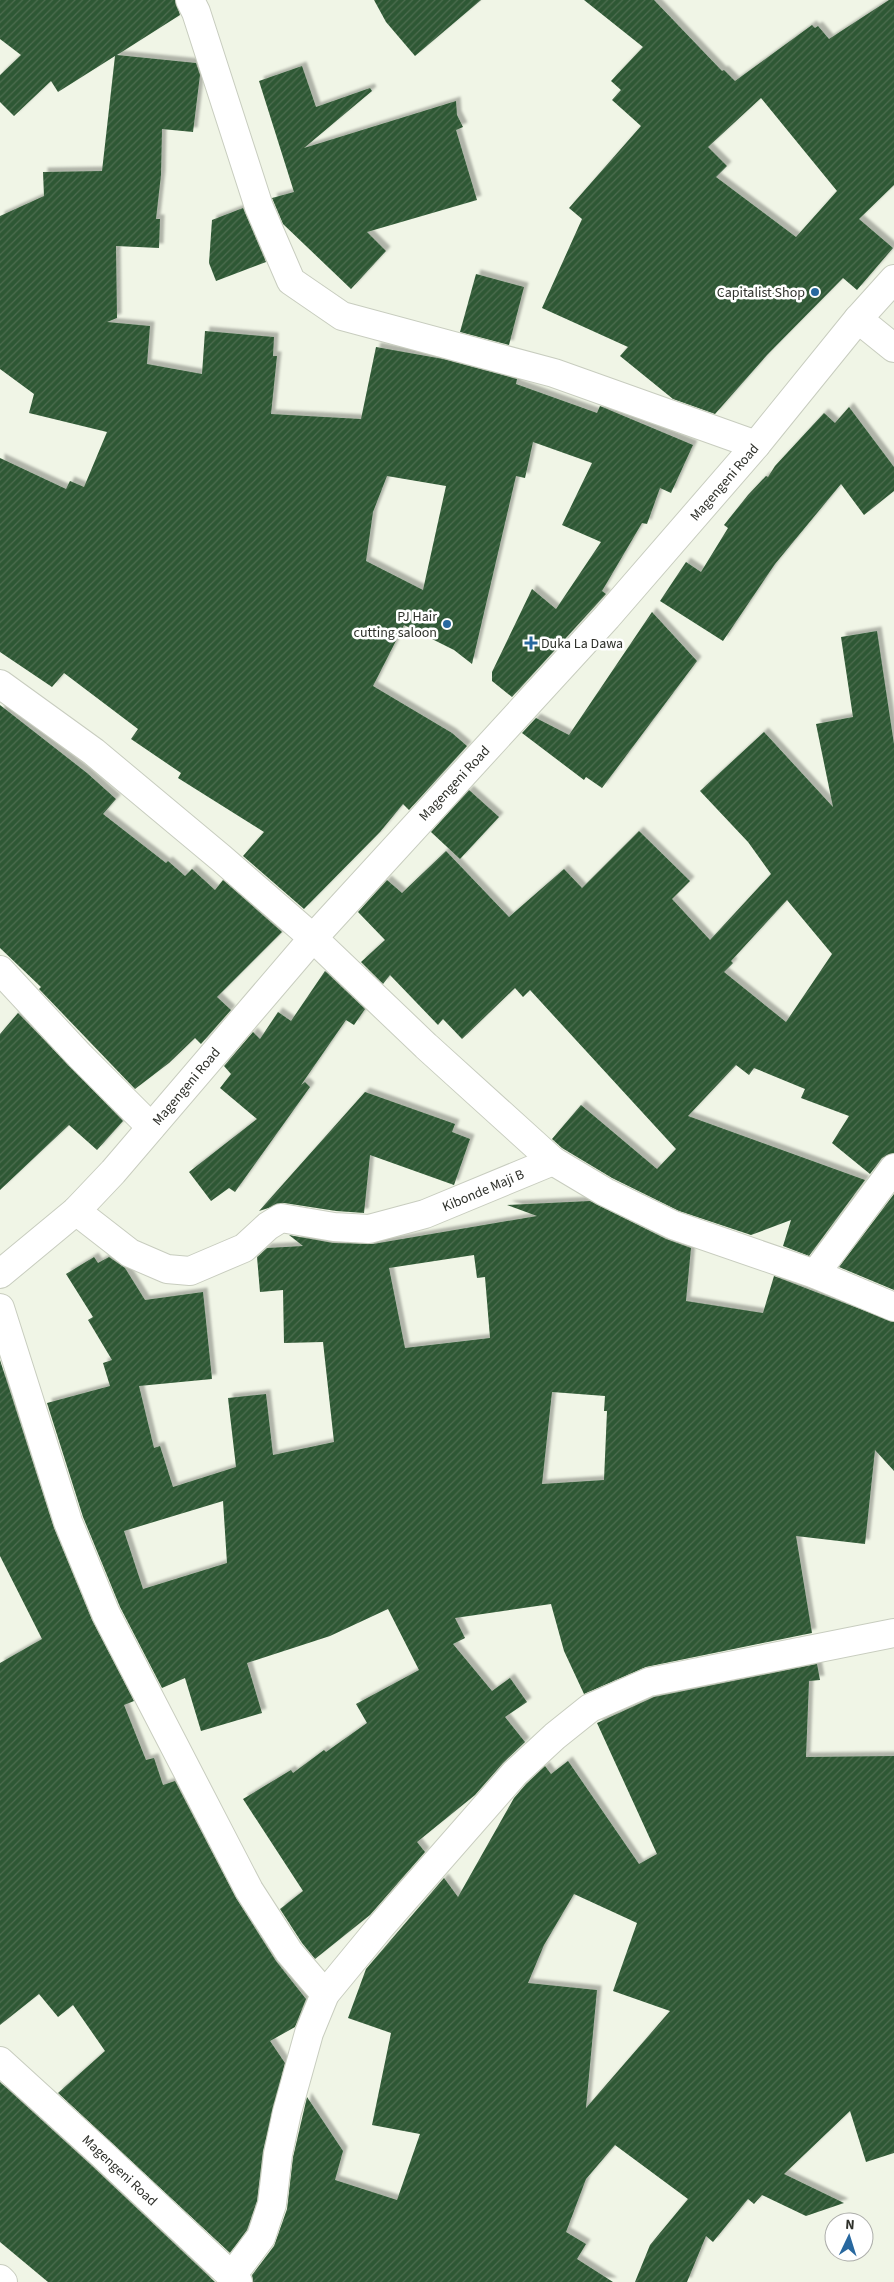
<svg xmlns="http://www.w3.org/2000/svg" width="894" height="2282" font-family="'Source Sans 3',sans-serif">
<defs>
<pattern id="building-hatch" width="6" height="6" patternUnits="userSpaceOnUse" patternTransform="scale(1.25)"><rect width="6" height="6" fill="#2f5834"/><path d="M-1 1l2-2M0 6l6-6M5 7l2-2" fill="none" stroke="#4c6d50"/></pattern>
<filter id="shadow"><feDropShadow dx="4.5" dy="-4.5" stdDeviation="1" flood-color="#0004"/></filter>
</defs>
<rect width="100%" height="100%" fill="#f0f5e6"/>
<g fill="url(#building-hatch)" fill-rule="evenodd" filter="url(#shadow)">
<path d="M0 0H175L180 15 117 55 196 63 200 75 193 132 162 129 161 175 156 219H160L159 248 116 246 117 318 107 322 150 326 147 364 202 374 205 331 274 337 273 356H277L271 414 361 419 376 347 443 359 517 379 516 384 597 413 600 406 693 445 671 493 660 488 647 524 642 523 602 591 606 594 512 697 492 681V672L532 589 556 609 601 542 562 525 592 463 533 442 525 478 516 476 472 664 454 650 404 625 373 686 452 733 467 746 409 810 403 804 380 832 304 909 243 856 264 832 178 778 181 773 131 739 138 729 64 673 52 687 0 652V458L66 489 70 481 84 487 107 432 29 413 34 394 0 369V216L44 196 43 172 102 171 115 56 58 92 51 81 14 116 0 102V75L21 55 0 39ZM387 476 446 486 423 590 366 561 373 512Z"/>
<path d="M374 0H481L415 56 386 22Z"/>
<path d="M584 0H654L722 71 724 70 735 81 812 25 815 28 818 26 829 39 889 0H894V185L859 219 893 248 857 290 843 278 767 355 715 414 673 399 620 356 628 347 542 308 582 219 569 208 641 126 612 100 621 90 611 81 643 47ZM761 98 837 191 796 237 716 177 727 166 708 147Z"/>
<path d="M302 66 316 107 370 88 372 91 304 148 456 101 457 115 463 127 456 130 477 200 367 232 386 251 351 289 283 224 272 198 294 192 259 81Z"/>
<path d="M243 208 266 262 216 281 209 263 212 220Z"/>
<path d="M476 274 524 287 509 345 460 332Z"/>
<path d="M849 407 894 467V491L864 515 841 484 775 564 723 641 660 601 686 562 701 572 728 528 724 525 748 495 766 476 768 477 775 466 824 413 835 423Z"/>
<path d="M652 612 697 661 602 788 586 777 584 780 522 733 536 718 569 735Z"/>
<path d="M877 631 894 744V1153L882 1158 870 1174 832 1143 849 1116 801 1098 805 1089 754 1068 749 1075 736 1065 688 1116 865 1180 809 1256 783 1246 791 1220 751 1235 679 1211 612 1178 562 1148 552 1139 581 1105 657 1169 676 1149 530 990 523 997 515 988 462 1039 443 1019 438 1025 390 975 383 984 361 962 385 940 358 912 387 880 402 893 446 851 509 917 564 869 582 888 639 831 690 881 672 899 710 940 771 874 748 842 700 791 764 732 833 807 816 724 853 717 841 637ZM787 900 832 954 786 1022 724 972 733 963 731 961Z"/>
<path d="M0 705 87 773 116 799 103 814 166 863 168 861 185 876 192 869 215 890 223 880 282 932 217 997 231 1010 201 1044 195 1038 169 1063 135 1089 39 989 41 987 0 948Z"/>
<path d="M469 790 499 817 460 859 431 832Z"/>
<path d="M325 971 365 1009 354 1025 346 1020 301 1085 305 1082 310 1087 235 1192 229 1188 211 1201 189 1172 257 1119 220 1088 231 1074 224 1066 253 1032 260 1039 278 1012 291 1021Z"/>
<path d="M18 1013 123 1121 97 1150 69 1125 0 1190V1034Z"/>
<path d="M365 1092 455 1124 452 1132 470 1139 454 1185 370 1155 364 1213 336 1211 284 1203 259 1211Z"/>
<path d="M894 1194V1290L839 1267Z"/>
<path d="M590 1201 666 1239 691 1248 686 1301 763 1313 774 1276 894 1322V1471L875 1450 865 1544 796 1536 812 1633 646 1667 584 1694 564 1651 551 1604 455 1618 465 1638 453 1644 492 1691 510 1678 527 1702 505 1717 525 1742 503 1763 475 1795 417 1842 425 1852 370 1915 315 1959 302 1943 280 1909 303 1891 243 1799 291 1770 293 1773 324 1750 326 1752 367 1723 356 1704 419 1670 388 1609 330 1636 247 1663 262 1713 201 1731 185 1678 162 1688 120 1607 83 1517 47 1403 110 1386 103 1363 112 1360 88 1320 93 1317 66 1274 94 1257 98 1263 109 1257 125 1268 145 1300 203 1292 212 1379 139 1386 154 1448 160 1446 173 1487 236 1467 228 1398 266 1394 273 1455 334 1442 323 1342 284 1343 283 1290 260 1292 257 1257 267 1248 303 1246 289 1235 333 1243 373 1244 537 1216 507 1205ZM474 1255 477 1278 485 1277 490 1338 405 1348 389 1268ZM552 1392 605 1396 604 1411H607L604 1480 542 1484ZM223 1501 227 1563 143 1589 124 1531Z"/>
<path d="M0 1360 54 1528 92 1620 134 1701 124 1705 146 1760 154 1758 163 1785 175 1781 236 1898 276 1961 306 1999 295 2027 270 2041 285 2063 263 2151 257 2201 247 2230 230 2253 58 2093 105 2051 73 2005 58 2017 39 1994 0 2025V1663L42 1639 0 1556Z"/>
<path d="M817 1664 820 1680 809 1681 806 1757 894 1756V2153L866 2162 850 2111 784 2174 844 2203 806 2216 762 2195 754 2204 748 2199 713 2242 706 2236 687 2282H635L650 2245 688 2199 615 2145 586 2179 566 2232 586 2244 577 2259 613 2282H253L252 2275 274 2246 287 2209 293 2157 307 2097 343 2151 335 2180 397 2200 420 2134 372 2125 391 2033 348 2018 366 1969 444 1878 458 1897 514 1798 526 1784 545 1766 551 1774 568 1761 639 1864 657 1854 597 1723 654 1697ZM574 1894 637 1923 613 1991 670 2011 586 2108 597 1990 528 1983 544 1945Z"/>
<path d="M0 2082 91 2165 215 2282H48L0 2242Z"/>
</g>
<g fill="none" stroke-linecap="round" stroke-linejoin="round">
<g stroke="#c8cdbf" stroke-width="30">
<g id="minor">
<path d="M190 0 196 12 259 207 291 281 342 316 554 373 756 445"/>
<path d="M858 319 894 348"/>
<path d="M0 684 94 752 221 858 313 938 426 1046 553 1161 605 1192 673 1225 815 1274 894 1307"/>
<path d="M0 970 80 1056 151 1127"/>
<path d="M76 1211 130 1253 167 1269 190 1271 244 1248 268 1226 281 1218 334 1227 369 1229 425 1214 553 1161"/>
<path d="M0 1274 76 1211 113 1172 313 938 607 617 756 445 858 319 894 279"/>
<path d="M815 1274 894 1168"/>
<path d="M0 1308 68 1522 106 1614 249 1890 289 1952 325 1994"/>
<path d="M0 2061 102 2154 238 2282"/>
<path d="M231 2277 261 2237 272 2204 278 2154 287 2112 309 2033 325 1994 381 1926 515 1773 555 1736 590 1708 649 1682 894 1633"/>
<path d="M0 2279 3 2282"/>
</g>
</g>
<use href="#minor" stroke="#fff" stroke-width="28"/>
</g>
<g fill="#28689f" stroke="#fff" stroke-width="2">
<circle cx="815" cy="292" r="5"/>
<circle cx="447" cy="624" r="5"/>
<path d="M528.5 635.5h5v5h5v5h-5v5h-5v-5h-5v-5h5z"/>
</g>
<g text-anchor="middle" stroke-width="5" stroke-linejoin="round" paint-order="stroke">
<g font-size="14" fill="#2f312b" stroke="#fff" text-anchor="end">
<text x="805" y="297">Capitalist Shop</text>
<text x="437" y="621">PJ Hair<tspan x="437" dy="16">cutting saloon</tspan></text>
<text x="541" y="648" text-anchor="start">Duka La Dawa</text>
</g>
<g font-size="14" fill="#2f312b" stroke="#fff">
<text transform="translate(724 482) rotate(-49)" y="5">Magengeni Road</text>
<text transform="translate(454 783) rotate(-47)" y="5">Magengeni Road</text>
<text transform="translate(186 1086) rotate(-50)" y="5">Magengeni Road</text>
<text transform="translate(483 1190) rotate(-23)" y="5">Kibonde Maji B</text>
<text transform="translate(120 2170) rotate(43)" y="5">Magengeni Road</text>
</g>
</g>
<g transform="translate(849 2237) rotate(4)"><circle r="24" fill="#ffffff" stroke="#acadaa"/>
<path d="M0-4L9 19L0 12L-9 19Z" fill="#28689f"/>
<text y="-8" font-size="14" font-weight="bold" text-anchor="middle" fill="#2f312b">N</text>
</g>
</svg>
